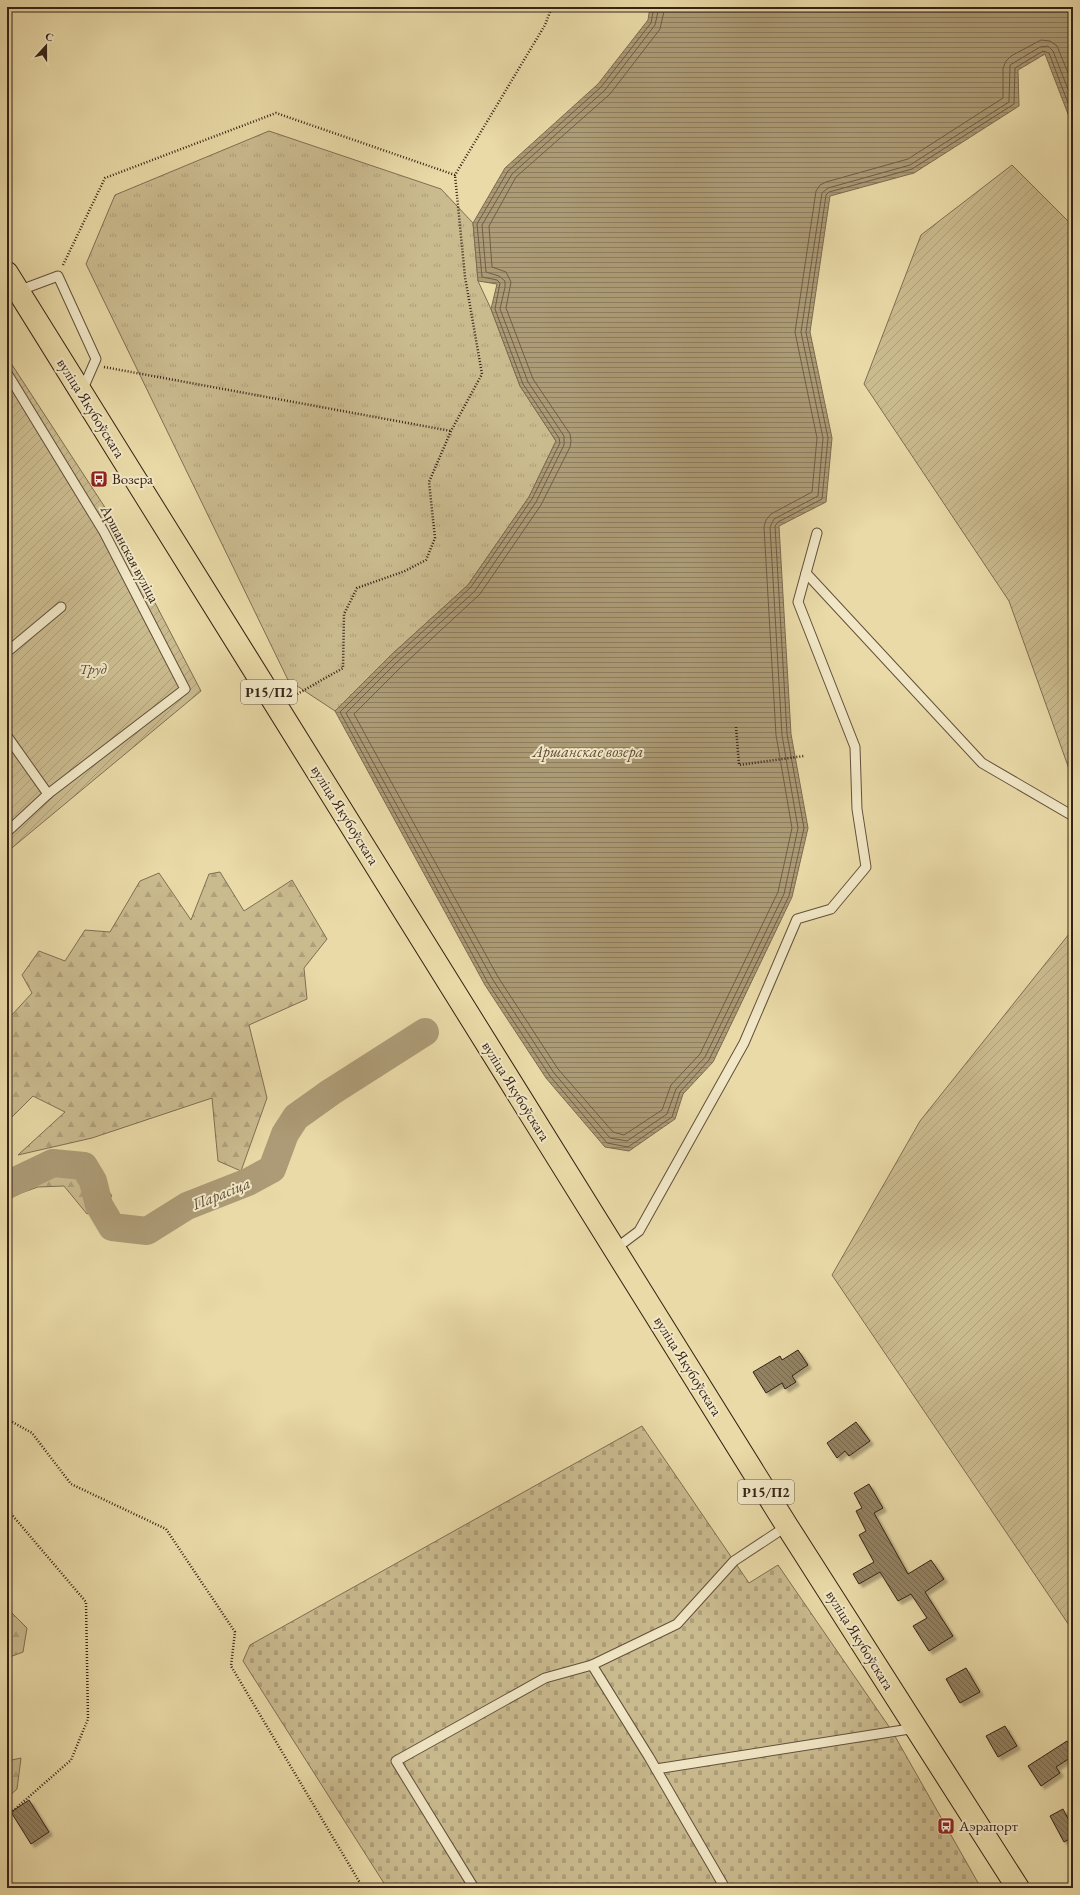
<svg xmlns="http://www.w3.org/2000/svg" width="1080" height="1895" font-family="'EB Garamond',serif">
<defs>
<pattern id="forest-firs" width="22" height="20" patternUnits="userSpaceOnUse"><rect width="22" height="20" fill="#cabb8f"/><path d="M5 1l3.5 6h-7zM16 11l3.5 6h-7z" fill="#aea07b"/></pattern>
<pattern id="cemetery-stones" width="16" height="16" patternUnits="userSpaceOnUse"><rect width="16" height="16" fill="#cabb8f"/><path d="M2 7V4a2 2 0 0 1 4 0v3zM10 15v-3a2 2 0 0 1 4 0v3z" fill="#aea07b"/></pattern>
<pattern id="park-tufts" width="24" height="20" patternUnits="userSpaceOnUse"><rect width="24" height="20" fill="#cabb8f"/><path d="M3 7l-1-3M5 7V3M7 7l1-3M15 17l-1-3M17 17v-4M19 17l1-3" fill="none" stroke="#aea07b"/></pattern>
<pattern id="garden-furrows" width="10" height="10" patternUnits="userSpaceOnUse"><rect width="10" height="10" fill="#cabb8f"/><path d="M-1 1l2-2M0 10L10 0M9 11l2-2" fill="none" stroke="#aea07b"/></pattern>
<pattern id="water-rules" width="6" height="5" patternUnits="userSpaceOnUse"><rect width="6" height="5" fill="#ac9b76"/><path d="M0 2.5h6" fill="none" stroke="#8d7e60"/></pattern>
<pattern id="building-back-hatch" width="6" height="6" patternUnits="userSpaceOnUse"><rect width="6" height="6" fill="#938262"/><path d="M-1 5l2 2M0 0l6 6M5-1l2 2" fill="none" stroke="#796a50"/></pattern>
<filter id="shadow"><feDropShadow dx="3.5" dy="3.5" stdDeviation="1" flood-color="#0004"/></filter>
</defs>
<rect width="100%" height="100%" fill="#e9daa7"/>
<filter id="stains"><feTurbulence type="fractalNoise" baseFrequency=".005" numOctaves="4"/><feColorMatrix values="0 0 0 0 .2 0 0 0 0 .09 0 0 0 0 .02 0 0 0 .5 -.17"/></filter>
<radialGradient id="worn" r=".72"><stop offset=".6" stop-color="#630" stop-opacity="0"/><stop offset="1" stop-color="#630" stop-opacity=".3"/></radialGradient>
<g fill="url(#forest-firs)" stroke="#806e53">
<path d="M220 872 244 911 292 880 327 939 304 968 307 999 249 1025 267 1098 241 1171 218 1161 212 1098 92 1138 18 1155 65 1112 33 1096 7 1122V1016L10 1017 32 993 22 975 39 951 65 961 85 930 110 932 140 881 159 873 191 920 209 874Z"/>
<path d="M46 1156 86 1158 112 1196 87 1214 64 1186 38 1187 7 1198V1171Z"/>
<path d="M7 1608 27 1628 23 1652 7 1658Z"/>
<path d="M21 1758 17 1789 7 1798V1761Z"/>
</g>
<path fill="url(#cemetery-stones)" stroke="#806e53" d="M642 1426 749 1583 778 1565 892 1731 981 1888H387L243 1661 250 1645Z"/>
<path fill="url(#park-tufts)" stroke="#806e53" d="M269 131 441 189 473 223 478 281 491 309 520 386 556 441 529 497 468 585 390 656 335 711 288 680 86 264 115 195Z"/>
<g fill="url(#garden-furrows)" stroke="#806e53">
<path d="M1012 165 1073 226V780L1009 601 864 384 921 235Z"/>
<path d="M7 357 106 509 201 691 7 852Z"/>
<path d="M1073 929V1631L832 1275 920 1121Z"/>
</g>
<path fill="url(#water-rules)" stroke="#7c6b50" d="M650 7H1073V127L1045 54 1018 70 1019 106 914 173 830 196 810 332 832 438 826 502 779 526 791 734 808 828 792 897 713 1062 683 1094 675 1119 629 1151 605 1147 546 1078 485 985 335 711 390 656 468 585 529 497 556 441 520 386 491 309 497 284 478 281 473 223 505 168 598 84 648 20Z"/>
<g fill="none" stroke-linecap="round" stroke-linejoin="round">
<g stroke="#705e46" stroke-width="1">
<path d="M654 7 651 23 601 87 508 171 477 224 482 277 497 280 500 283 495 309 523 384 559 438 560 443 532 499 471 587 393 659 340 712 488 983 550 1076 607 1143 628 1147 672 1117 680 1092 709 1060 789 896 804 828 787 734 775 526 778 522 822 499 828 438 806 332 826 195 829 192 912 169 1014 104 1015 68 1043 51 1049 53 1073 116"/>
<path d="M659 7 655 25 605 90 512 174 482 225 486 272 499 276 505 281V287L500 309 528 382 564 436V445L536 502 475 591 396 663 346 713 493 980 554 1073 610 1138 627 1141 667 1114 676 1089 705 1057 784 894 798 828 782 735 770 527 774 519 818 496 823 438 801 332 822 193 828 188 910 165 1009 102 1010 65 1040 47 1048 46 1053 51 1073 102"/>
<path d="M665 7 660 29 610 94 516 177 489 226 492 267 506 272 511 282 506 308 533 379 570 434 571 441 570 447 541 505 480 594 401 667 354 714 498 977 558 1069 613 1132 624 1135 662 1110 671 1085 700 1054 778 892 792 828 776 735 764 527 766 520 771 514 812 492 817 438 795 332 816 191 820 185 826 182 908 159 1003 98V68L1006 61 1011 56 1041 40 1050 41 1057 46 1073 85"/>
</g>
<path stroke="#ac9b76" stroke-width="28" d="M7 1185 53 1163 84 1166 93 1181 99 1205 112 1227 147 1231 187 1206 248 1182 272 1169 285 1134 296 1117 331 1092 425 1032"/>
</g>
<g fill="url(#building-back-hatch)" stroke="#352217" filter="url(#shadow)">
<path d="M798 1350 808 1365 792 1376 796 1382 785 1389 782 1383 766 1393 753 1372 780 1356 782 1360Z"/>
<path d="M856 1422 870 1441 849 1456 845 1451 837 1458 827 1443Z"/>
<path d="M869 1484 883 1508 874 1513 908 1574 931 1560 944 1579 925 1592 953 1636 929 1651 913 1626 927 1618 911 1594 898 1601 880 1572 859 1584 853 1574 874 1562 859 1535 866 1531 856 1511 862 1508 854 1493Z"/>
<path d="M966 1668 980 1692 960 1703 946 1679Z"/>
<path d="M1005 1726 1017 1746 998 1757 986 1736Z"/>
<path d="M1067 1741 1073 1750V1756L1056 1767 1060 1773 1041 1786 1028 1766Z"/>
<path d="M29 1800 49 1832 31 1844 11 1812Z"/>
<path d="M1063 1809 1073 1828V1837L1064 1842 1050 1816Z"/>
</g>
<g fill="none" stroke-linecap="round" stroke-linejoin="round">
<g stroke="#62503b" stroke-width="11">
<g id="lane">
<path d="M18 291 58 276 96 359 82 391"/>
<path d="M7 373 104 532 185 689 48 794 7 832"/>
<path d="M806 573 982 763 1073 816"/>
<path d="M7 652 61 607"/>
<path d="M7 736 48 794"/>
<path d="M615 1249 639 1231 744 1043 797 919 831 909 866 867 857 809 855 747 798 602 817 533"/>
<path d="M592 1665 649 1757 725 1888"/>
<path d="M656 1769 916 1728"/>
<path d="M474 1888 396 1761 545 1678 592 1665 677 1624 734 1561 787 1526"/>
</g>
</g>
<g stroke="#352217" stroke-width="24">
<path id="primary" d="M7 273 787 1526 1018 1888"/>
</g>
<g stroke="#352217" stroke-width="2.5" stroke-dasharray="1 2" stroke-linecap="butt">
<path d="M63 265 105 178 276 113 455 175 545 25 552 7"/>
<path d="M104 367 451 431"/>
<path d="M292 697 343 668 344 614 357 588 405 571 426 560 435 538 429 482 451 431 482 374 465 277 455 175"/>
<path d="M736 727 739 765 804 756"/>
<path d="M7 1419 32 1433 71 1484 166 1529 235 1632 231 1666 363 1888"/>
<path d="M7 1509 86 1602 88 1719 71 1760 7 1816"/>
</g>
<use href="#lane" stroke="#f1e7c6" stroke-width="9"/>
<use href="#primary" stroke="#e9daa7" stroke-width="22"/>
</g>
<defs>
<g id="bus-square" transform="scale(0.9)"><rect x="-9" y="-9" width="18" height="18" rx="4" fill="#8f2418" stroke="#f1e7c6"/><path d="M-5-6H5V4H4V6H2V4H-2V6H-4V4H-5ZM-3.5-4V0h7V-4ZM-3.5 1.2v1.5H-2V1.2ZM2 1.2v1.5H3.5V1.2Z" fill="#fff"/></g>
</defs>
<g fill-rule="evenodd">
<use href="#bus-square" x="99" y="479"/>
<use href="#bus-square" x="946" y="1826"/>
</g>
<g text-anchor="middle" stroke-width="4" stroke-linejoin="round" paint-order="stroke">
<g fill="#f1e7c6" stroke="#6d5d4c" stroke-width="1">
<rect x="241" y="680" width="56" height="24" rx="3"/>
<rect x="738" y="1480" width="56" height="24" rx="3"/>
</g>
<g font-size="14" font-weight="bold" fill="#352217">
<text x="269" y="697">Р15/П2</text>
<text x="766" y="1497">Р15/П2</text>
</g>
<g font-size="15" fill="#352217" stroke="#f1e7c6">
<text transform="translate(91 408) rotate(58)" y="5">вуліца Якубоўскага</text>
<text transform="translate(130 554) rotate(62)" y="5">Аршанская вуліца</text>
<text transform="translate(345 815) rotate(58)" y="5">вуліца Якубоўскага</text>
<text transform="translate(516 1091) rotate(58)" y="5">вуліца Якубоўскага</text>
<text transform="translate(688 1366) rotate(58)" y="5">вуліца Якубоўскага</text>
<text transform="translate(860 1640) rotate(58)" y="5">вуліца Якубоўскага</text>
</g>
<g font-size="15" fill="#352217" stroke="#f1e7c6" text-anchor="start">
<text x="112" y="484">Возера</text>
<text x="959" y="1831">Аэрапорт</text>
</g>
<g font-size="15" font-style="italic" fill="#5a4835" stroke="#f1e7c6">
<text x="93" y="674">Труд</text>
</g>
<g font-size="16" font-style="italic" fill="#5f4c38" stroke="#f1e7c6">
<text x="588" y="757">Аршанскае возера</text>
<text transform="translate(221 1193) rotate(-22)" y="6">Парасіца</text>
</g>
</g>
<rect width="1080" height="1895" fill="none" stroke="#e9daa7" stroke-width="24"/>
<rect x="8" y="8" width="1064" height="1879" fill="none" stroke="#352217" stroke-width="2"/>
<rect x="12" y="12" width="1056" height="1871" fill="none" stroke="#352217"/>
<g transform="translate(46 46) rotate(21)" stroke="#f1e7c6" stroke-width="3" paint-order="stroke">
<path d="M0-3L7 15L0 10L-7 15Z" fill="#352217"/>
<text y="-6" font-size="11" font-weight="bold" text-anchor="middle" fill="#352217">С</text>
</g>
<rect width="100%" height="100%" filter="url(#stains)"/>
<rect width="100%" height="100%" fill="url(#worn)"/>
</svg>
